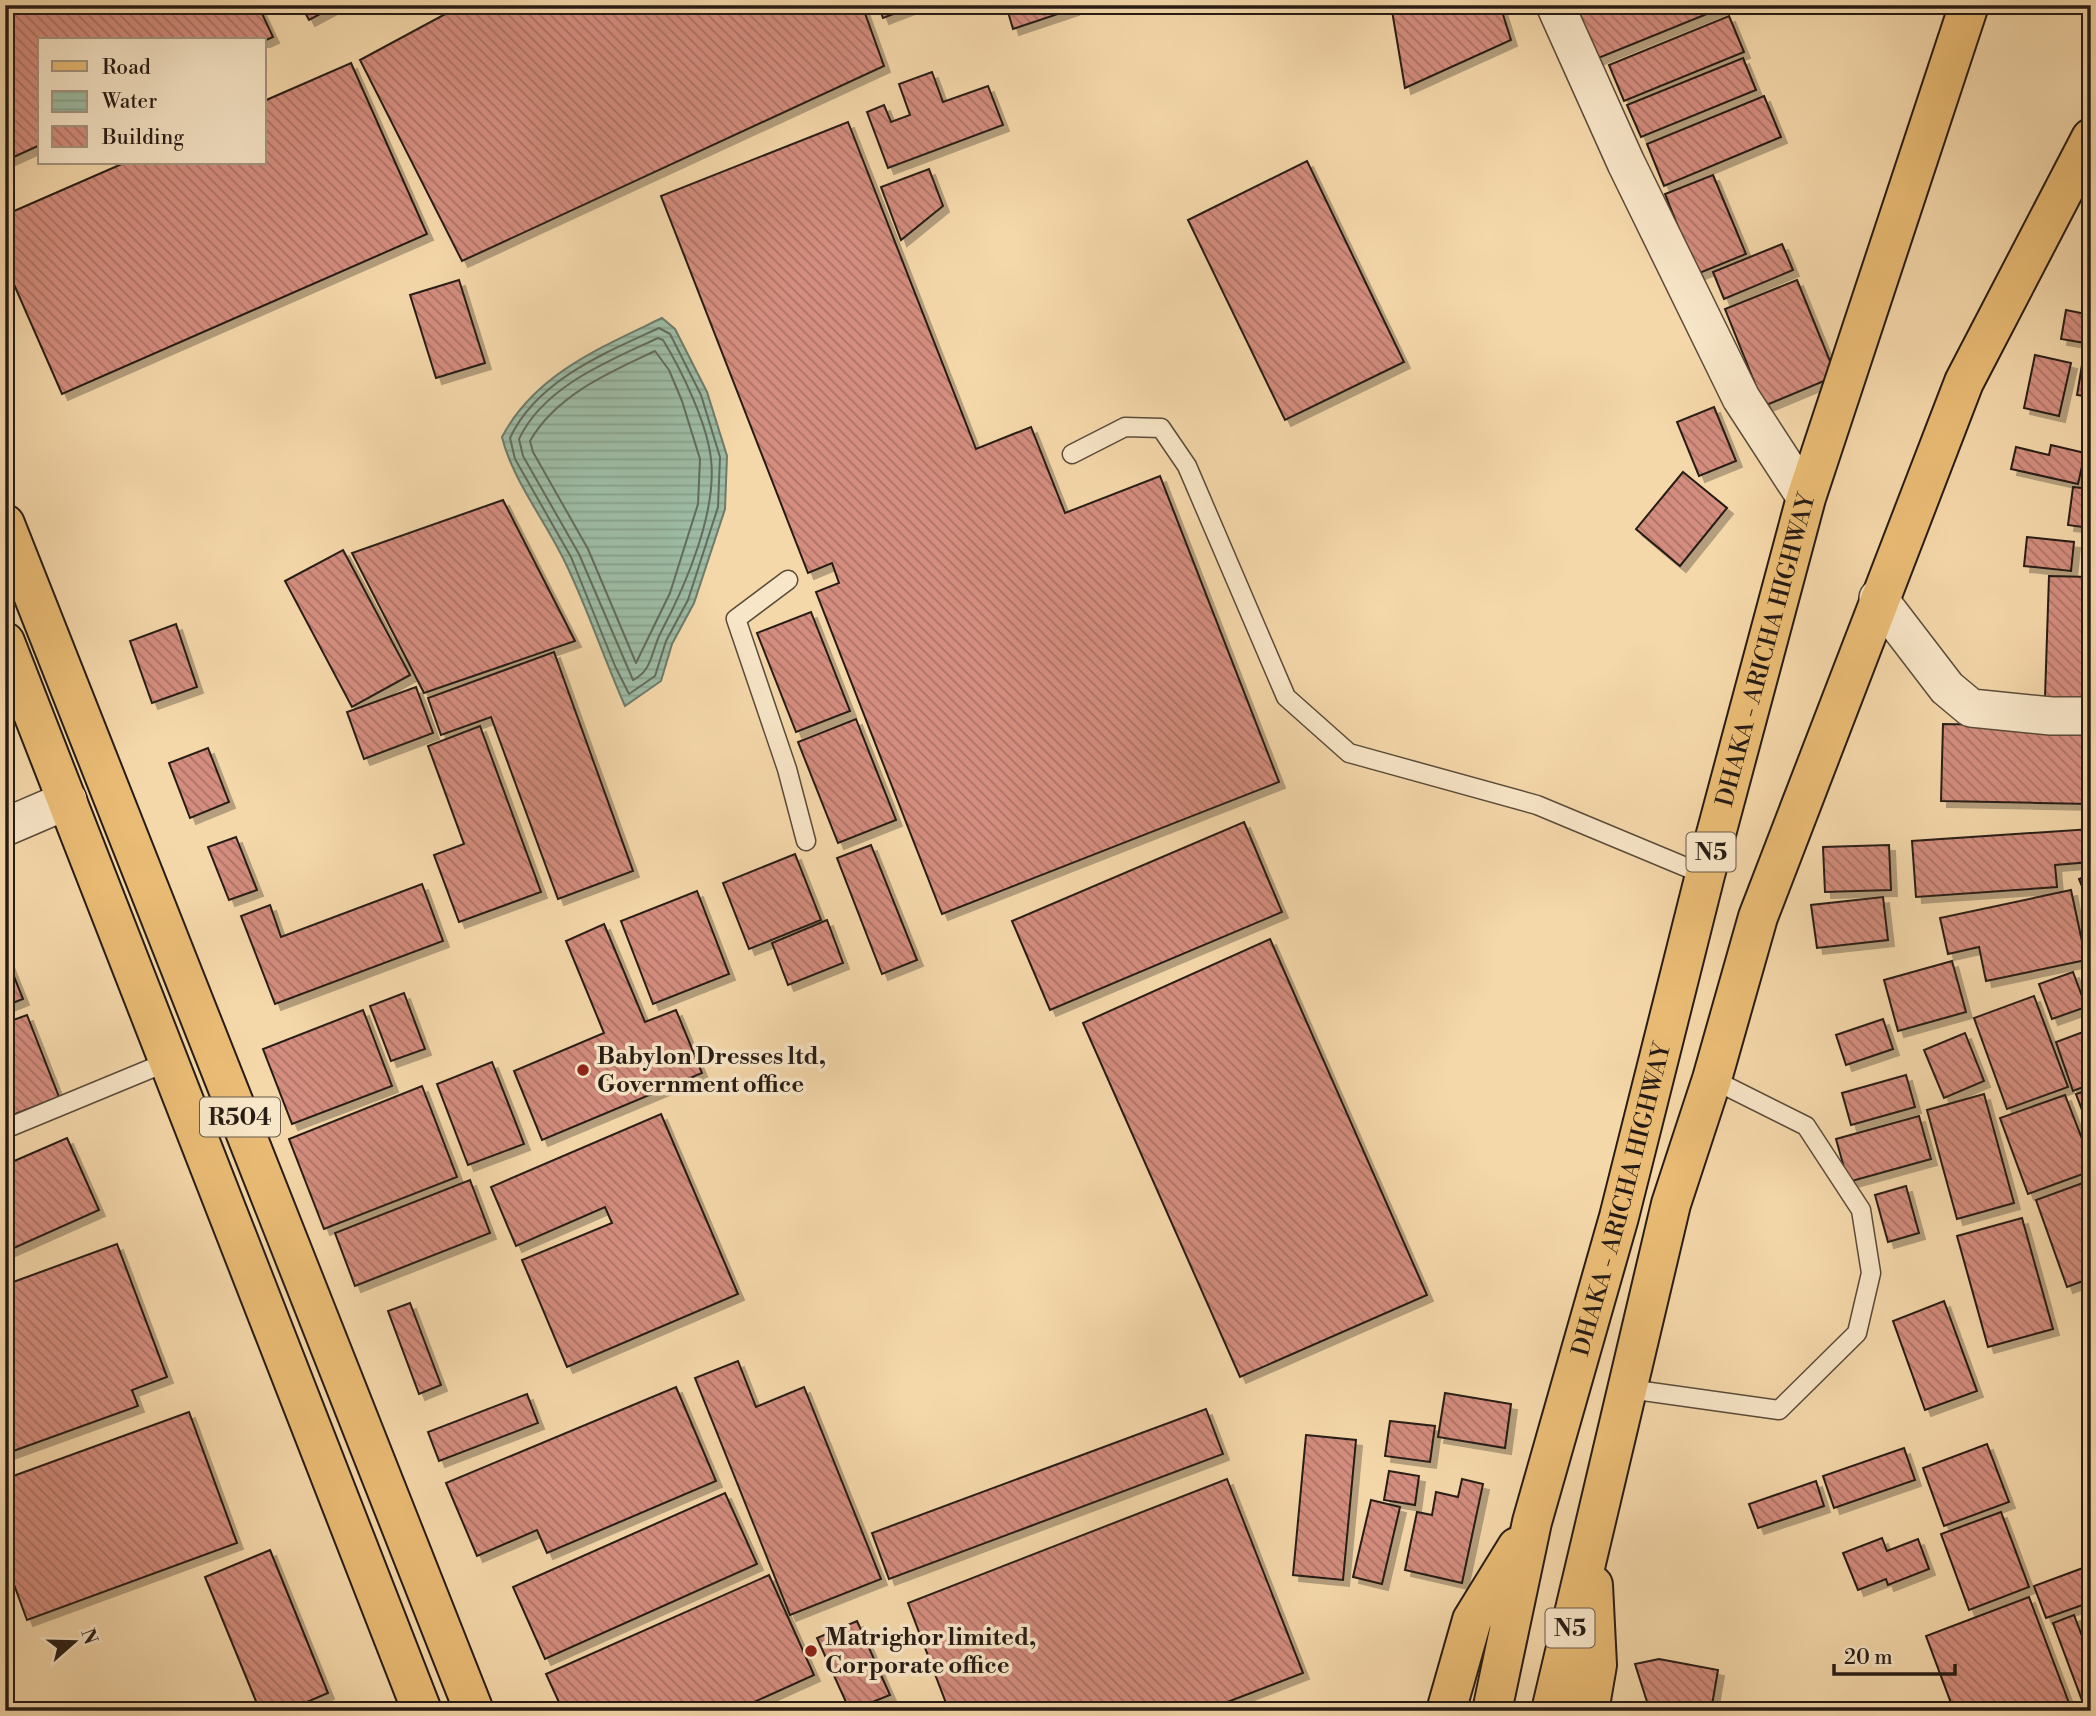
<svg xmlns="http://www.w3.org/2000/svg" width="2096" height="1716" font-family="'Libre Bodoni',serif">
<defs>
<pattern id="water-rules" width="6" height="5" patternUnits="userSpaceOnUse" patternTransform="scale(1.75)"><rect width="6" height="5" fill="#9dbba4"/><path d="M0 2.5h6" fill="none" stroke="#87a08c"/></pattern>
<pattern id="building-back-hatch" width="6" height="6" patternUnits="userSpaceOnUse" patternTransform="scale(1.75)"><rect width="6" height="6" fill="#d48d7e"/><path d="M-1 5l2 2M0 0l6 6M5-1l2 2" fill="none" stroke="#ac7266"/></pattern>
<filter id="shadow"><feDropShadow dx="6" dy="6" stdDeviation="0" flood-color="#0004"/></filter>
</defs>
<rect width="100%" height="100%" fill="#f5d8aa"/>
<filter id="stains"><feTurbulence type="fractalNoise" baseFrequency=".00286" numOctaves="4"/><feColorMatrix values="0 0 0 0 .2 0 0 0 0 .09 0 0 0 0 .02 0 0 0 .5 -.17"/></filter>
<radialGradient id="worn" r=".72"><stop offset=".6" stop-color="#630" stop-opacity="0"/><stop offset="1" stop-color="#630" stop-opacity=".3"/></radialGradient>
<path fill="url(#water-rules)" stroke="#6e7b6b" stroke-width="2" d="M662 318 675 329 707 392 727 456 725 509 694 603 672 644 661 681 625 706C604 659 588 609 565 562 546 522 512 479 502 437 535 374 602 347 662 318Z"/>
<g fill="none" stroke-linecap="round" stroke-linejoin="round">
<g stroke="#626c5c" stroke-width="2">
<path d="M659 328 670 334 701 395 720 457 718 507 688 600 666 641 655 676 629 694 615 666 571 557 515 459 510 438C537 380 605 353 659 328Z"/>
<path d="M658 338 663 340C682 371 707 423 711 459 717 512 686 585 661 632 651 651 653 670 633 680L579 554 523 456 519 439C544 386 609 361 658 338Z"/>
<path d="M655 351 669 370 682 401 700 459 698 504 670 593 636 663 588 549 533 452 530 441C556 395 610 372 655 351Z"/>
</g>
</g>
<g fill="url(#building-back-hatch)" stroke="#271c15" stroke-width="2" filter="url(#shadow)">
<path d="M5 5H258L273 37 264 41 40 40V145L5 161Z"/>
<path d="M301 5H337L309 20Z"/>
<path d="M462 5H862L884 66 462 261 360 60Z"/>
<path d="M878 5H917L883 18Z"/>
<path d="M1006 5H1071L1073 9 1013 29Z"/>
<path d="M1391 5H1500L1511 40 1405 88Z"/>
<path d="M1575 5H1729L1596 59Z"/>
<path d="M1729 16 1744 52 1624 101 1609 65Z"/>
<path d="M1743 58 1756 90 1641 137 1627 105Z"/>
<path d="M351 63 427 234 62 394 5 264V215L124 163H264V101Z"/>
<path d="M932 72 943 102 988 86 1003 125 888 168 867 112 884 105 891 122 910 115 899 84Z"/>
<path d="M1764 96 1781 137 1664 186 1647 144Z"/>
<path d="M848 122 976 449 1031 427 1065 513 1160 476 1279 782 942 914 816 592 839 583 832 563 808 573 661 196Z"/>
<path d="M1307 161 1404 362 1285 420 1188 220Z"/>
<path d="M929 169 943 206 901 240 881 187Z"/>
<path d="M1713 175 1746 254 1697 274 1665 194Z"/>
<path d="M1782 244 1793 270 1724 299 1713 272Z"/>
<path d="M459 280 485 363 436 378 410 295Z"/>
<path d="M1797 280 1836 376 1764 406 1725 309Z"/>
<path d="M2066 310 2091 315V344L2061 339Z"/>
<path d="M2084 353 2091 354V397L2077 395Z"/>
<path d="M2035 355 2071 363 2059 416 2024 408Z"/>
<path d="M1714 407 1736 461 1699 476 1677 422Z"/>
<path d="M2051 445 2085 453 2078 484 2011 469 2016 447 2049 455Z"/>
<path d="M1683 472 1727 508 1680 566 1636 529Z"/>
<path d="M2073 487 2091 489V550L2087 549 2090 528 2068 525Z"/>
<path d="M503 500 575 641 424 693 352 553Z"/>
<path d="M2027 537 2074 542 2071 571 2024 566Z"/>
<path d="M343 550 410 675 352 707 285 581Z"/>
<path d="M2049 576 2091 577 2089 699 2045 697Z"/>
<path d="M811 612 850 711 796 732 757 633Z"/>
<path d="M176 624 197 687 152 703 130 641Z"/>
<path d="M554 652 633 871 558 899 491 717 441 735 428 698Z"/>
<path d="M416 687 433 733 364 759 347 712Z"/>
<path d="M856 719 896 820 838 843 798 742Z"/>
<path d="M1943 724 2091 727V804L1941 801Z"/>
<path d="M480 726 541 892 459 922 434 855 464 844 428 746Z"/>
<path d="M208 748 229 802 190 818 169 763Z"/>
<path d="M1244 822 1282 912 1050 1010 1012 921Z"/>
<path d="M2091 829V862L2055 865 2057 887 1916 897 1912 841Z"/>
<path d="M236 837 257 890 229 900 208 847Z"/>
<path d="M871 845 917 960 882 974 837 858Z"/>
<path d="M1889 845 1891 890 1825 892 1823 847Z"/>
<path d="M795 854 821 920 749 949 723 883Z"/>
<path d="M2091 874V908L2079 879Z"/>
<path d="M422 884 443 941 275 1004 241 916 270 905 281 937Z"/>
<path d="M2071 890 2086 960 1986 981 1979 947 1948 954 1940 918Z"/>
<path d="M697 891 729 974 653 1004 621 921Z"/>
<path d="M1883 897 1888 940 1817 948 1811 905Z"/>
<path d="M827 920 843 963 788 985 772 943Z"/>
<path d="M604 924 645 1022 676 1010 702 1073 542 1140 514 1071 604 1033 566 941Z"/>
<path d="M1270 939 1427 1295 1240 1377 1083 1023Z"/>
<path d="M5 954 23 999 5 1006Z"/>
<path d="M1952 961 1966 1012 1898 1031 1884 980Z"/>
<path d="M2073 972 2086 1007 2052 1019 2039 984Z"/>
<path d="M404 993 425 1049 391 1061 370 1006Z"/>
<path d="M2034 996 2068 1087 2007 1109 1974 1018Z"/>
<path d="M363 1010 392 1086 292 1124 263 1049Z"/>
<path d="M27 1015 59 1097 5 1118V1023Z"/>
<path d="M1883 1019 1893 1049 1846 1065 1836 1035Z"/>
<path d="M2083 1032 2091 1054V1084L2073 1091 2056 1042Z"/>
<path d="M1965 1033 1984 1081 1944 1098 1924 1050Z"/>
<path d="M492 1062 524 1144 468 1165 437 1084Z"/>
<path d="M1906 1075 1915 1107 1851 1125 1842 1093Z"/>
<path d="M422 1086 457 1177 324 1229 289 1139Z"/>
<path d="M2091 1089V1134L2076 1094Z"/>
<path d="M1984 1094 2014 1203 1957 1219 1927 1110Z"/>
<path d="M2065 1095 2091 1162V1171L2028 1194 2000 1118Z"/>
<path d="M661 1114 738 1294 567 1367 522 1260 612 1223 605 1207 516 1246 491 1187Z"/>
<path d="M1919 1116 1931 1159 1848 1182 1836 1139Z"/>
<path d="M67 1138 99 1210 5 1252V1165Z"/>
<path d="M470 1180 490 1233 355 1286 335 1233Z"/>
<path d="M2091 1180V1278L2067 1287 2036 1200Z"/>
<path d="M1906 1186 1919 1233 1888 1242 1875 1195Z"/>
<path d="M2022 1218 2053 1329 1988 1347 1957 1236Z"/>
<path d="M117 1244 167 1377 132 1390 138 1406 5 1454V1285Z"/>
<path d="M1944 1301 1977 1391 1925 1410 1893 1321Z"/>
<path d="M410 1303 441 1385 419 1394 388 1311Z"/>
<path d="M738 1361 756 1407 804 1387 881 1579 790 1615 695 1378Z"/>
<path d="M676 1387 716 1481 547 1553 537 1530 477 1556 446 1483Z"/>
<path d="M1445 1393 1511 1404 1505 1448 1438 1437Z"/>
<path d="M527 1394 538 1423 439 1461 428 1432Z"/>
<path d="M1206 1409 1223 1454 889 1579 872 1533Z"/>
<path d="M189 1412 237 1543 27 1620 5 1560V1479Z"/>
<path d="M1390 1421 1435 1426 1430 1462 1385 1456Z"/>
<path d="M1306 1435 1356 1440 1343 1580 1293 1575Z"/>
<path d="M1987 1444 2009 1502 1944 1526 1923 1468Z"/>
<path d="M1904 1448 1915 1480 1834 1508 1823 1476Z"/>
<path d="M1389 1471 1419 1476 1415 1505 1384 1500Z"/>
<path d="M1227 1479 1303 1673 1204 1711H949L908 1603Z"/>
<path d="M1462 1479 1483 1484 1462 1583 1405 1570 1417 1512 1432 1515 1436 1492 1458 1497Z"/>
<path d="M1816 1481 1824 1506 1758 1528 1749 1504Z"/>
<path d="M725 1493 757 1564 545 1659 513 1587Z"/>
<path d="M1371 1500 1400 1507 1382 1584 1353 1577Z"/>
<path d="M2001 1512 2029 1587 1969 1610 1941 1534Z"/>
<path d="M1882 1538 1887 1551 1918 1539 1929 1569 1888 1585 1886 1579 1858 1590 1843 1553Z"/>
<path d="M270 1550 328 1693 286 1711H260L205 1577Z"/>
<path d="M2091 1565V1602L2046 1618 2034 1586Z"/>
<path d="M769 1575 814 1675 734 1711H563L546 1674Z"/>
<path d="M2029 1597 2072 1711H1954L1926 1636Z"/>
<path d="M2091 1609V1633L2083 1612Z"/>
<path d="M2074 1615 2091 1660V1711H2086L2053 1623Z"/>
<path d="M857 1621 890 1695 850 1711 817 1638Z"/>
<path d="M1659 1659 1718 1670 1711 1711H1650L1635 1664Z"/>
</g>
<g fill="none" stroke-linecap="round" stroke-linejoin="round">
<g stroke="#5a4b3a" stroke-width="21">
<g id="lane">
<path d="M1072 454 1125 427 1161 428 1187 466 1286 697 1349 753 1537 805 1705 875"/>
<path d="M788 580 736 619 787 769 806 841"/>
<path d="M5 1129 167 1062"/>
<path d="M1629 1389 1779 1410 1857 1333 1871 1273 1861 1210 1806 1126 1712 1079"/>
</g>
</g>
<g stroke="#5a4b3a" stroke-width="40">
<g id="street">
<path d="M1555 5 1626 163 1741 398 1806 498"/>
<path d="M1878 598 1947 688 1971 708 2051 716H2091"/>
<path d="M5 827 68 800"/>
</g>
</g>
<g stroke="#271c15" stroke-width="42">
<g id="primary">
<path d="M5 524 474 1711"/>
<path d="M5 642 422 1711"/>
</g>
</g>
<g stroke="#271c15" stroke-width="42">
<g id="highway">
<path d="M1446 1711 1472 1620 1517 1547"/>
<path id="s1" d="M1492 1711 1532 1522 1619 1217 1705 875 1806 498 1969 5"/>
<path d="M1551 1711 1671 1204 1712 1079 1758 917 1964 382 2091 138"/>
<path d="M1589 1711 1597 1665 1593 1585"/>
</g>
</g>
<use href="#lane" stroke="#f8e6c8" stroke-width="18"/>
<use href="#street" stroke="#f8e6c8" stroke-width="37"/>
<use href="#primary" stroke="#eabc75" stroke-width="38"/>
<use href="#highway" stroke="#eabc75" stroke-width="38"/>
</g>
<g fill="#8f2418" stroke="#f8e6c8" stroke-width="2.5">
<circle cx="583" cy="1070" r="7"/>
<circle cx="811" cy="1651" r="7"/>
</g>
<g text-anchor="middle" stroke-width="7" stroke-linejoin="round" paint-order="stroke">
<g fill="#f8e6c8" stroke="#66594b" stroke-width="2">
<rect x="1686.5" y="832.5" width="49" height="39" rx="5"/>
<rect x="200" y="1097.5" width="80" height="39" rx="5"/>
<rect x="1545.5" y="1608.5" width="49" height="39" rx="5"/>
</g>
<g font-size="23" font-weight="bold" fill="#271c15">
<text x="1711" y="860">N5</text>
<text x="240" y="1125">R504</text>
<text x="1570" y="1636">N5</text>
</g>
<g font-size="24" fill="#271c15" stroke="#f8e6c8">
<text dy="8" stroke="none"><textPath href="#s1" startOffset="1096">DHAKA - ARICHA HIGHWAY</textPath></text>
<text dy="8" stroke="none"><textPath href="#s1" startOffset="528">DHAKA - ARICHA HIGHWAY</textPath></text>
</g>
<g font-size="24" font-weight="bold" fill="#271c15" stroke="#f8e6c8" text-anchor="start">
<text x="597" y="1064">Babylon Dresses ltd,<tspan x="597" dy="28">Government office</tspan></text>
<text x="825" y="1645">Matrighor limited,<tspan x="825" dy="28">Corporate office</tspan></text>
</g>
</g>
<rect width="2096" height="1716" fill="none" stroke="#f5d8aa" stroke-width="28"/>
<rect x="7" y="7" width="2082" height="1702" fill="none" stroke="#271c15" stroke-width="3.5"/>
<rect x="14" y="14" width="2068" height="1688" fill="none" stroke="#271c15" stroke-width="2"/>
<rect x="38" y="38" width="228" height="126" fill="#f8e6c8" stroke="#a49580" stroke-width="2"/>
<rect x="52" y="61" width="35" height="10" fill="#eabc75" stroke="#a49580" stroke-width="2"/>
<text x="102" y="74" font-size="21" fill="#271c15">Road</text>
<rect x="52" y="91" width="35" height="21" fill="url(#water-rules)" stroke="#a49580" stroke-width="2"/>
<text x="102" y="108" font-size="21" fill="#271c15">Water</text>
<rect x="52" y="126" width="35" height="21" fill="url(#building-back-hatch)" stroke="#a49580" stroke-width="2"/>
<text x="102" y="144" font-size="21" fill="#271c15">Building</text>
<g transform="translate(74 1642) rotate(70)" stroke="#f8e6c8" stroke-width="5" paint-order="stroke">
<path d="M0-5L12 26L0 18L-12 26Z" fill="#271c15"/>
<text y="-10" font-size="19" font-weight="bold" text-anchor="middle" fill="#271c15">N</text>
</g>
<path d="M1834 1664v10h121v-10" fill="none" stroke="#271c15" stroke-width="3.5"/>
<text x="1844" y="1664" font-size="21" fill="#271c15" stroke="#f8e6c8" stroke-width="5" paint-order="stroke">20 m</text>
<rect width="100%" height="100%" filter="url(#stains)"/>
<rect width="100%" height="100%" fill="url(#worn)"/>
</svg>
